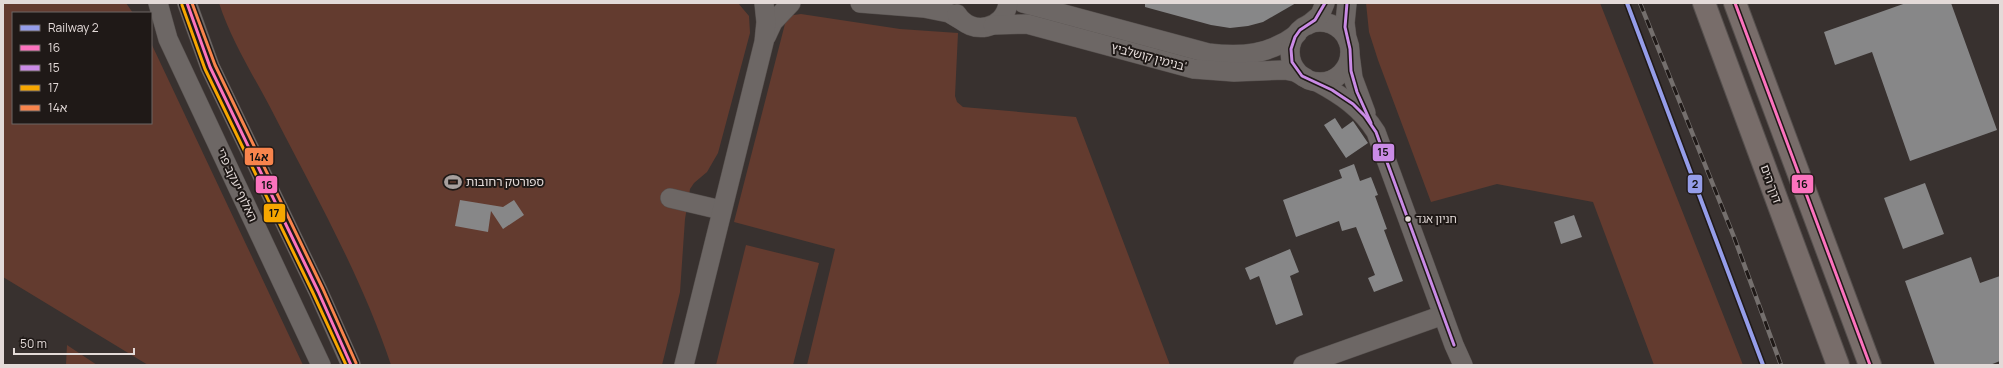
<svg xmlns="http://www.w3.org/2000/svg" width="2003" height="368" font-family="Manrope,'Noto Sans Hebrew',sans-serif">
<rect width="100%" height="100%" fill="#38312f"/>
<g fill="#633b2f">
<path d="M3 3H126L133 13H13V123H151V43L303 365H148L3 277Z"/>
<path d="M219 3H738L749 16 750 33 718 153 707 172 694 183 690 189 685 219 680 292 662 365H391C361 275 313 191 270 107 252 73 231 40 219 3Z"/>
<path d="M1366 3H1600L1743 365H1654L1593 202 1497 184 1431 202 1378 60 1369 32Z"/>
<path d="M801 14 900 29 958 33 955 96 957 102 963 107 1076 117 1170 365H807L835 249 734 222 787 16Z"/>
<path d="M746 245 819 263 793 365H716Z"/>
<path d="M67 345 97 365H66Z"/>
</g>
<g fill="#878788">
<path d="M1145 3H1296L1263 22 1248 26 1230 28 1211 25 1145 7Z"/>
<path d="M1906 3H1951L1997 130 1910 161 1872 52 1835 65 1824 32Z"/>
<path d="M1335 118 1342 129 1353 121 1368 143 1346 158 1324 125Z"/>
<path d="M1354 164 1360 181 1371 177 1378 195 1375 196 1387 229 1384 230 1403 281 1374 292 1368 278 1375 275 1356 227 1342 231 1339 221 1296 237 1283 200 1342 178 1339 170Z"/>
<path d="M1925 183 1944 234 1903 249 1884 198Z"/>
<path d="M460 200 503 207 514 200 524 215 503 229 491 211 488 232 455 226Z"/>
<path d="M1574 215 1582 237 1561 244 1554 222Z"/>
<path d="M1290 249 1299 272 1290 276 1303 315 1276 325 1259 276 1250 280 1245 268Z"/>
<path d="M1971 257 1980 283 2000 276V361L1990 365H1935L1905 281Z"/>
</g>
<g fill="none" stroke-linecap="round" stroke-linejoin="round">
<g stroke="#56504e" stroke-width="20">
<g id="minor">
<path d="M158 3 168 39 321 365"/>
<path d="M187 3 210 67 318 291 351 365"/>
<path d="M860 3 924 8 949 13 964 22"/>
<path d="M1023 3 1208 53C1242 57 1269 55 1297 34"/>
<path d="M1347 3 1345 23 1347 39"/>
<path d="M957 14C971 37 1005 29 1008 3"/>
<circle cx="1320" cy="52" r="30"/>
<path d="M993 25 1027 24 1194 69 1234 72 1285 70 1295 72 1306 78"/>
<path d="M1308 25 1320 15 1325 3"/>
<path d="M766 37 773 22 791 3"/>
<path d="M1350 55 1353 78 1366 113"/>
<path d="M1317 82C1341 95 1361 108 1376 132L1454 345 1463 365"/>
<path d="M670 198 721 210"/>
<path d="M684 365 764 42 766 22 764 3"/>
<path d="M1303 365 1443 315"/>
</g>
</g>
<g stroke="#56504e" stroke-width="24">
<g id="major">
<path d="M1704 3 1838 365"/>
<path d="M1735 3 1870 365"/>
</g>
</g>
<use href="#minor" stroke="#6d6765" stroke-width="19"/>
<use href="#major" stroke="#786d6a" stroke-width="22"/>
<g stroke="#746f6d" stroke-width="4.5">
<path id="rail" d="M1640 3 1734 237 1781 365"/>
</g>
<use href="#rail" stroke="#1f1917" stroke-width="3" stroke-dasharray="9" stroke-linecap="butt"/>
<g stroke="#1f1917" stroke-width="6">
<g id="bus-1">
<path d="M187 3 210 67 318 291 351 365"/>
<path d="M1735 3 1870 365"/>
</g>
</g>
<g stroke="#1f1917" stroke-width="6">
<g id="bus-2">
<path d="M1325 3 1315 20 1300 30 1295 37 1291 49 1292 62 1302 76 1332 90 1353 104 1365 116 1376 132 1454 345"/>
<path d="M1347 3 1345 27 1350 49 1351 71 1357 92 1371 123"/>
</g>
</g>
<g stroke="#1f1917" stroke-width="6">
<path id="bus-3" d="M182 5 205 69 313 293 346 365"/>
</g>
<g stroke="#1f1917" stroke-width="6">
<path id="bus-4" d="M192 3 215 65 323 289 356 363"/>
</g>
<use href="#bus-1" stroke="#fc73be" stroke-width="3"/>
<use href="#bus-2" stroke="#ca8be6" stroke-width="3"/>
<use href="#bus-3" stroke="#f7a600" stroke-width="3"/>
<use href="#bus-4" stroke="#f8844c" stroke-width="3"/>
<g stroke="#1f1917" stroke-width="7">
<path id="rail-1" d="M1627 3 1763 365"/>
</g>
<use href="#rail-1" stroke="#959de9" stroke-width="4"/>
</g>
<defs>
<g id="stadium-bare" transform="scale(1.38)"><path d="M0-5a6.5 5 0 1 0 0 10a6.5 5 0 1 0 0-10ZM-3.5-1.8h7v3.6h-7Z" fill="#a79f9d" stroke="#1f1917" stroke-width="2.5" paint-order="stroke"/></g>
</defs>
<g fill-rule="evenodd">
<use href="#stadium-bare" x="453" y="182"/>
</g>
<circle fill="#e3dad8" stroke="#1f1917" stroke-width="1.5" cx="1408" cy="219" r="3.5"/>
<g text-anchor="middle" stroke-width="4" stroke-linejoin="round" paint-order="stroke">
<g font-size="11" fill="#e3dad8" stroke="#1f1917" text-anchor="start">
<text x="1416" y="223">חניון אגד</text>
</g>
<g font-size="12" fill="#e3dad8" stroke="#1f1917">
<text transform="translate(1149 57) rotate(15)" y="4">בנימין קושלביץ'</text>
<text transform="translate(1771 184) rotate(70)" y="4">דרך הים</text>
<text transform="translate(237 185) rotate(65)" y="4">האלוף יעקב פרי</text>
</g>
<g font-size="12" fill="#e3dad8" stroke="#1f1917" text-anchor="start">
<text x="466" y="186">ספורטק רחובות</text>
</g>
</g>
<g stroke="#1f1917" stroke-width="1.5">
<rect x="1372" y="143" width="23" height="19" rx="4" fill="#ca8be6"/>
<rect x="244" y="147" width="30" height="19" rx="4" fill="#f8844c"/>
<rect x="1687" y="174" width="16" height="20" rx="4" fill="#959de9"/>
<rect x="1791" y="174" width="23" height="20" rx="4" fill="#fc73be"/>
<rect x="255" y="175" width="23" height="19" rx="4" fill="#fc73be"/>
<rect x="263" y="203" width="23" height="20" rx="4" fill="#f7a600"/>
</g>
<g font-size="11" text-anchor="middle" font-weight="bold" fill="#111">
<text x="1383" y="156">15</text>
<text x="259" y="161">14א</text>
<text x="1695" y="188">2</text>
<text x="1802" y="188">16</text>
<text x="267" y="189">16</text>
<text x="274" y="217">17</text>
</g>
<rect width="2003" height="368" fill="none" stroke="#e3dad8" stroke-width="8"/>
<rect x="12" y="12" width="140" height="112" fill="#1f1917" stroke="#6d6664"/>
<rect x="20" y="25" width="20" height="6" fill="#959de9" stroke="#6d6664"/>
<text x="48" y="32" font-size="12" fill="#e3dad8">Railway 2</text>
<rect x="20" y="45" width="20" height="6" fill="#fc73be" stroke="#6d6664"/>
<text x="48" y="52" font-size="12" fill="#e3dad8">16</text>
<rect x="20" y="65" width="20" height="6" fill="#ca8be6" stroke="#6d6664"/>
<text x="48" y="72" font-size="12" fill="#e3dad8">15</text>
<rect x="20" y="85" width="20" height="6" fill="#f7a600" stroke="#6d6664"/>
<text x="48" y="92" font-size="12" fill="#e3dad8">17</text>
<rect x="20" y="105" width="20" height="6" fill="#f8844c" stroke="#6d6664"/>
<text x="48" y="112" font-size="12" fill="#e3dad8">14א</text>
<path d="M14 348v6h120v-6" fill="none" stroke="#e3dad8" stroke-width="2"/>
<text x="20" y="348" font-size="12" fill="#e3dad8" stroke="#1f1917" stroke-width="3" paint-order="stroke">50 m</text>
</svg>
